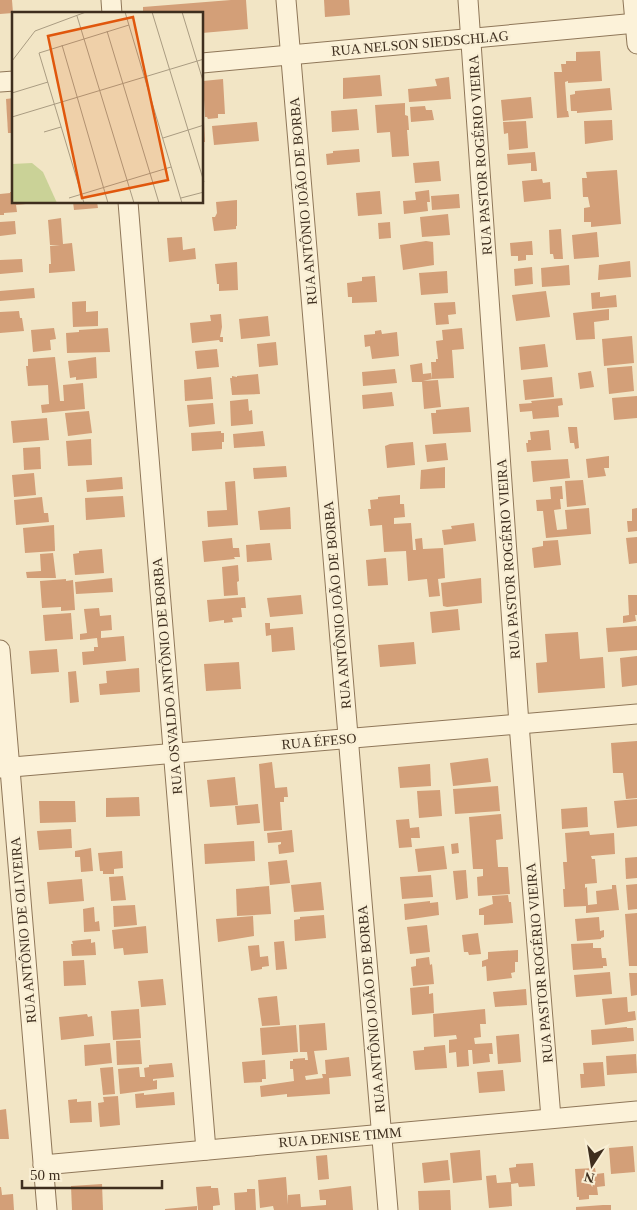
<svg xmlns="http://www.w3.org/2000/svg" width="637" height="1210" font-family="'Times New Roman',serif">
<rect width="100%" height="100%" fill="#f2e5c5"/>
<g fill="#d39f78">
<path d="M0 0H12L13 13 0 14Z"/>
<path d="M231 0H246L248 29 202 33V14H143V7Z"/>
<path d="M324 0H349L350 15 325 17Z"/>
<path d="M600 51 602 81 568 83V81L565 82 567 111H568L569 117 557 118 554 72H562L561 64H566V61H576V52Z"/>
<path d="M380 75 382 96 343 99V78Z"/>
<path d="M449 77 451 99 409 102 408 89 437 86 435 79Z"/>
<path d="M223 79 225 114H218V118L208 119 207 117H205L203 81Z"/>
<path d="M610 88 612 110 577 113V111H571L570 95 575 94V91Z"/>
<path d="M531 97 533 118 503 121 501 100Z"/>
<path d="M14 98V133H8L6 99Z"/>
<path d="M405 103V115L408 116 409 130H407L409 156 392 157 390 132 377 133 375 105Z"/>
<path d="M425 106 426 110H432L434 120 411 122 410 107Z"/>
<path d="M357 109 359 130 332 132 331 111Z"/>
<path d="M612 120 613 140 585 144 584 121Z"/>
<path d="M526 121 528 148 509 150 508 133 504 134 503 122Z"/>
<path d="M202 122H204L205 142H202Z"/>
<path d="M257 122 259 141 214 145 212 126Z"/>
<path d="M359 149 360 162 327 165 326 154 333 153V151Z"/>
<path d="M535 152 537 171H531V163L508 165 507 154Z"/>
<path d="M439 161 441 181 415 183 413 163Z"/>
<path d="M617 170 621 224 591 227V222H584V208L590 207 588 197H583L582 178H587L586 172Z"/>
<path d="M542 179 543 183 550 182 551 199 524 202 522 181Z"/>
<path d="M429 190 430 202H427L428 211 404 214 403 201 416 200 415 192Z"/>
<path d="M380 191 382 214 358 216 356 193Z"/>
<path d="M10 192H14V202H26V204L16 205 17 212 4 213V215H0V194L10 193Z"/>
<path d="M459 194 460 208 432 210 431 196Z"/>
<path d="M237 200V226H236V229L214 231 212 217H215L217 213 216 202Z"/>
<path d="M73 202H97L98 208 74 210Z"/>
<path d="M448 214 450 235 422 237 420 217Z"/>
<path d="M61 218 63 244 72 243 75 271 49 273V264H51L50 246 60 245H50L48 220Z"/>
<path d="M15 221 16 234 0 236V222Z"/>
<path d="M390 222 391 238 379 239 378 223Z"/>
<path d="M561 229 563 259H554L553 254H550L549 230Z"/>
<path d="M597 232 599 257 574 259 572 235Z"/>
<path d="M182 237 183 250 195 248 196 259 169 262 167 238Z"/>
<path d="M426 241 433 242 434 265 403 270 400 245Z"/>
<path d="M532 241 533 255H526V260L518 261V256H511L510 243Z"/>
<path d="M22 259 23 272 0 274V260Z"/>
<path d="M630 261 631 277 598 280 599 265Z"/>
<path d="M237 262 238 290 219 291V284H217L215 264Z"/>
<path d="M569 265 570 285 542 287 541 268Z"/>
<path d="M532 267 533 284 515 286 514 269Z"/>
<path d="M447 271 448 293 421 295 419 273Z"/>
<path d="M375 276 377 302 352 303V297H348L347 283 362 281V277Z"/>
<path d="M34 288 35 298 0 301V291Z"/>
<path d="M546 291 550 317 516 321 512 295Z"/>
<path d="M600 292V297L616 295 617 307 592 309 591 293Z"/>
<path d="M86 301V312L98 311V326L73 327 72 302Z"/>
<path d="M455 302 456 314 448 315 449 324 436 325 434 303Z"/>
<path d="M609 309V320L594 322 595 339 576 340 573 313Z"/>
<path d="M19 311 20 318H22L24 331 0 333V312Z"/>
<path d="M221 314 222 327 220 337H223V342H220L219 340 192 343 190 323 211 321 210 315Z"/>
<path d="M268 316 270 336 241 339 239 319Z"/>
<path d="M54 328 56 339 50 340 51 350 33 352 31 330Z"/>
<path d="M108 328 110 352 67 353 66 333 79 332V330Z"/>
<path d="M462 328 464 349 452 350 454 378 432 379 431 362H436V359H438L436 341 443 340 442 330Z"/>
<path d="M381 330 382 334 397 332 399 356 372 359 370 346 365 347 364 335 375 334V331Z"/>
<path d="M632 336 634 363 604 366 602 339Z"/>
<path d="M276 342 278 365 259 367 257 344Z"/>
<path d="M545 344 548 367 521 370 519 347Z"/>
<path d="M217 349 219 367 197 369 195 351Z"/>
<path d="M55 357 60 401H64L63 385 83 383 85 409 42 413 41 405 49 404 48 385 28 386 26 366H28V359Z"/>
<path d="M96 357 97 378 76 380V377L70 378 68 361Z"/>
<path d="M422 363 423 374 431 373 432 379 423 381 438 380 441 407 424 409 422 382H412L410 365Z"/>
<path d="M632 366 634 391 609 394 607 368Z"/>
<path d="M395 369 397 383 363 386 362 372Z"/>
<path d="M591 371 594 387 580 389 578 373Z"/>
<path d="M258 374 260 394 232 395 230 378H232V376L237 377V376Z"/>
<path d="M211 377 213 399 185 401 184 380Z"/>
<path d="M552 377 554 397 525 400 523 380Z"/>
<path d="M392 392 394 406 363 409 362 395Z"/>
<path d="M637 396V418L614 420 612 398Z"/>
<path d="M562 398 563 405 558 406 559 417 533 419 532 411 520 412 519 404 532 403 531 401Z"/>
<path d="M248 399 249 411 252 410 253 424 231 426 230 401Z"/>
<path d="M213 403 215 424 189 427 187 405Z"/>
<path d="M469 407 471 432 433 434 431 413H436V410Z"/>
<path d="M89 411 92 433 68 436 65 413Z"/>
<path d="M47 418 49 440 13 443 11 421Z"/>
<path d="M568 427H577L579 448 575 449 574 443H570Z"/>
<path d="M549 430 551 450 527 452 526 443H528V440H531L530 432Z"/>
<path d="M221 431V433H224V442H222V449L192 451 191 433Z"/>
<path d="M263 431 265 446 234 448 233 434Z"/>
<path d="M91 439 92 465 68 466 66 441Z"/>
<path d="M413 442 415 465 387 468 385 446 390 444Z"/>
<path d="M446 443 448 460 427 462 425 445Z"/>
<path d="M40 447 41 469 24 470 23 448Z"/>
<path d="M609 456V468H604L606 476 588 478 586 459Z"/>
<path d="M568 459 570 478 533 482 531 461Z"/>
<path d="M286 466 287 477 254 479 253 468Z"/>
<path d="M445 467V488L420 489 421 470Z"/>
<path d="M34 473 36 495 14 497 12 475Z"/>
<path d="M122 477 123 489 87 492 86 480Z"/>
<path d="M583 480 586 505 567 507 565 481Z"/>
<path d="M235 481 238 525 208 527 207 511 227 510 225 482Z"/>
<path d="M562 486 563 499H560L561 509 554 510 557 530 567 529 565 510 589 508 591 534 546 538 543 511H537L536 500 551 499 550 487Z"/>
<path d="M400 495V504H404L405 517 394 518V524L411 523 413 550H416L415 539 422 538 423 549 443 548 445 578 438 579 440 596 429 597 427 579 408 581 406 551 384 552 382 525 370 526 368 509H371L370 500 378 499V497Z"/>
<path d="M123 496 125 517 86 520 85 498Z"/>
<path d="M42 497 44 513H48L49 522 16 525 14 500Z"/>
<path d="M290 507 291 529 260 530 258 511Z"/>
<path d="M637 508V531L628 532 627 521H632V509Z"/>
<path d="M474 523 476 541 444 545 442 530 452 529 451 526Z"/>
<path d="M54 525 55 551 25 553 23 528Z"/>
<path d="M637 537V563L629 564 626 538Z"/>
<path d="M232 538 233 548H239L240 557H234L235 559 204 562 202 541Z"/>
<path d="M558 540 561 565 534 568 532 548 543 546V541Z"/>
<path d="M270 543 272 560 247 562 246 545Z"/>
<path d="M102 549 104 573 75 575 73 554 79 553V551Z"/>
<path d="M53 553 56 578H27L26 572 41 571 40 554Z"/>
<path d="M386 558 388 585 368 586 366 560Z"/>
<path d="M238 565 239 581 237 582 238 595 224 596 222 567Z"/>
<path d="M112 578 113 592 76 594 75 582Z"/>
<path d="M481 578 482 603 447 607 443 606 441 583Z"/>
<path d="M66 579V581L73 580 75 610 61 611V607L42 608 40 581Z"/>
<path d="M301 595 303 614 270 617 267 598Z"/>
<path d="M628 595H637V615H635L636 621 623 623V616L629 615Z"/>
<path d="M245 597 246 608H241L242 617 232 618 233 622 224 623V620L209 622 207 600Z"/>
<path d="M99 608 100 616 111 615 112 630 101 631V638L124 636 126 661 83 665 82 652 94 651V647H98L97 638 80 640V634L87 633 84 609Z"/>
<path d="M458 609 460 630 432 633 430 612Z"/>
<path d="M71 613 73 639 45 641 43 615Z"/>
<path d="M265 623H270V629L293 627 295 650 272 652 271 635 266 636Z"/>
<path d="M637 626V650L608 652 606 628Z"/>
<path d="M578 632 580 659 603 657 605 688 538 693 536 663 547 662 545 634Z"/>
<path d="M414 642 416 664 380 667 378 645Z"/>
<path d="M57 649 59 672 31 674 29 651Z"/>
<path d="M637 656V685L622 687 620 658Z"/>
<path d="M239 662 241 689 206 691 204 664Z"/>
<path d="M139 668 140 692 100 695 99 684 107 683 106 671Z"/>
<path d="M76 671 79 702 70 703 68 672Z"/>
<path d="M637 741V798L626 799 623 773H613L611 743Z"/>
<path d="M488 758 491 782 453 786 450 763Z"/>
<path d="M272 762 275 788 287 787 288 797H284V802H280L282 830 264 831 259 764Z"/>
<path d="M430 764 431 786 400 788 398 767Z"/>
<path d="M235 777 238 805 210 807 207 780Z"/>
<path d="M498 786 500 811 455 814 453 789Z"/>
<path d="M440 790 442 816 419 818 417 791Z"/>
<path d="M139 797 140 816 106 817V798Z"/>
<path d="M637 799V826L617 828 614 801Z"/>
<path d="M39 801H75L76 822 40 823Z"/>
<path d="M258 804 260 823 237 825 235 806Z"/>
<path d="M587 807 588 827 562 829 561 809Z"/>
<path d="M501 814 503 839 496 840 498 867H508L510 894 478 896 477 877 483 876V869H473L469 817Z"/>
<path d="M409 819 410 828 419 827 420 838H411L412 847 399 848 396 820Z"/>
<path d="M71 829 72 848 39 850 37 831Z"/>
<path d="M292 830 294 852 279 854 278 845 281 844V842L268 843 267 833Z"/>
<path d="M589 831 590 835 614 833 615 854 591 856 592 859H595L597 883 585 884V888L587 887 588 905 597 904 596 891 612 889V885H616L619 910 586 913V906L564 907 563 889H565L563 862H567L565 833Z"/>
<path d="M254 841 255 861 205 864 204 844Z"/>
<path d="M458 843 459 853 452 854 451 844Z"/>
<path d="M444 846 447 869 418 872 415 849Z"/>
<path d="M91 848 93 871 81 872 80 857H75V851Z"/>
<path d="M122 851 123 868 114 869V874H103V871H100L98 853Z"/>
<path d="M637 857V878L626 879 625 858Z"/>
<path d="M287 860 290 883 270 885 268 862Z"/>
<path d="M466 870 468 898 456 900 453 871Z"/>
<path d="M431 875 433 897 402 899 400 877Z"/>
<path d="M123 876 126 900 111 901 109 877Z"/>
<path d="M82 879 84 901 49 904 47 882Z"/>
<path d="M321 882 324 910 294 912 291 885Z"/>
<path d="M637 884V909L628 910 626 885Z"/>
<path d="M269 886 271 914 237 916 236 889Z"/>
<path d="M508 895 509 902H511L513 923 484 925V915H479V909L493 904 492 896Z"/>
<path d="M430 901V903L438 902 439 915 405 920 404 904Z"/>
<path d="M135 905 137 925 114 927 113 906Z"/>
<path d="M94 907 95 922 99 921 100 931 84 932 83 909Z"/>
<path d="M637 913V966H629L625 914Z"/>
<path d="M324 915 326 938 295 941 294 920 300 919V917Z"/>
<path d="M253 916 254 936 218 942 216 919Z"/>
<path d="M599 917 600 931 604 930V937L601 938V939L577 941 575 919Z"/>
<path d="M427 925 430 952 410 954 407 927Z"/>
<path d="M146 926 148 953 124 955 123 948 114 949 112 930Z"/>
<path d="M478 933 481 954 469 955 468 952H464L462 935Z"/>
<path d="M91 939V943L95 942 96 955 72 956 71 944H73L72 941Z"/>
<path d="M284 941 287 969 276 970 274 942Z"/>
<path d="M593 943V948H601L602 958H606L607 966H603V968L573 970 571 944Z"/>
<path d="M259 945 260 957 268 956 269 966 262 967V969L251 971 248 946Z"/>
<path d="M518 950V962H515V972L511 973 512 978 487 981 486 966 482 967V961L488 959V952Z"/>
<path d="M429 957 430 965 432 964 434 984 413 986 411 967 416 966V959Z"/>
<path d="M84 960 86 985 64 986 63 961Z"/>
<path d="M610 972 612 994 576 997 574 975Z"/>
<path d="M629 973H637V995L631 996Z"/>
<path d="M163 979 166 1005 141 1007 138 981Z"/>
<path d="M429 986V994L433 993 434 1013 412 1015 410 988Z"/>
<path d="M526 989 527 1005 495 1007 493 992Z"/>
<path d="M277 996 280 1025 262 1026 258 998Z"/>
<path d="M627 997 628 1012 635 1011 636 1020 605 1025 602 999Z"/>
<path d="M139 1009 141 1038 113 1040 111 1011Z"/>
<path d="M485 1009 486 1024H480L481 1037 474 1038 475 1044 492 1043 493 1054H489L490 1062 473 1064 472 1050H468L469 1066 457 1067 456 1052 449 1053V1040L457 1039 456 1035 434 1037 433 1014Z"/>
<path d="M87 1014 88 1017 92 1016 94 1036 61 1040 59 1017Z"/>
<path d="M325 1023 327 1050 314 1051 318 1074 305 1076 306 1080 323 1078 322 1074H326L325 1060 349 1057 351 1076 329 1078 330 1094 287 1097V1094L261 1097 260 1086 294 1081 293 1069H290V1061H293V1059L305 1058V1060H308L307 1052H300L299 1025Z"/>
<path d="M296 1025 298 1052 262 1055 260 1028Z"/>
<path d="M627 1027V1028H633L634 1041 592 1045 591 1030Z"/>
<path d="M519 1034 521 1062 498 1064 496 1036Z"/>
<path d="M140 1040 142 1064 117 1065 116 1041Z"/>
<path d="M110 1043 112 1063 85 1066 84 1045Z"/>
<path d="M445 1045 447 1068 415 1070 413 1051 424 1050V1047Z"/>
<path d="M636 1054 637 1073 607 1075 606 1056Z"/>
<path d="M265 1060 266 1079H262V1082L244 1083 242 1062Z"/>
<path d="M603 1062 605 1086 581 1088 580 1074H584L583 1063Z"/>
<path d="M172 1063 174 1077 153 1079V1081L157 1080V1089L120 1094 118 1069 139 1067 140 1077H145L144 1068 149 1067V1065Z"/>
<path d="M113 1067 115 1094 103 1095 100 1068Z"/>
<path d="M503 1070 505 1091 479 1093 477 1072Z"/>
<path d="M174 1092 175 1105 136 1108 135 1094 144 1093V1095Z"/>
<path d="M118 1096 120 1125 100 1127 98 1103 104 1102 103 1097Z"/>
<path d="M77 1099V1102L91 1101 92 1122 70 1123 68 1100Z"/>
<path d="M6 1109 9 1139H0V1110Z"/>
<path d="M633 1146 635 1172 611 1174 609 1148Z"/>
<path d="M480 1150 482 1180 453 1183 450 1153Z"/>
<path d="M327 1155 329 1179 318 1180 316 1156Z"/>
<path d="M448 1160 450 1180 424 1183 422 1163Z"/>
<path d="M533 1163 535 1186 519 1187 518 1183 511 1184 512 1206 489 1208 486 1176 496 1175 497 1183 511 1182 509 1168 516 1167V1164Z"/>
<path d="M595 1168 596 1174 604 1173 605 1186 597 1187 598 1195H589V1199L579 1200V1197H577L575 1169Z"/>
<path d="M286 1177 288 1205V1195L300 1194 301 1207 326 1205V1200H320L319 1190 351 1186 353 1210H274L273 1206 260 1208 258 1180Z"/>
<path d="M102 1184 103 1210H72L71 1186Z"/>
<path d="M211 1186V1188H218L220 1205 213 1206V1210H198L196 1187Z"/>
<path d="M0 1187H1L2 1195 13 1194 14 1210H0Z"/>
<path d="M247 1189H255L256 1210H235L234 1193 247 1192Z"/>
<path d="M450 1190 451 1210H419L418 1191Z"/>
<path d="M603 1205H611V1210H576V1207Z"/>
<path d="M197 1206V1210H165V1209Z"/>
</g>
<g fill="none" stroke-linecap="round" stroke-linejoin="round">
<g stroke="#8f7759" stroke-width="21">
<g id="minor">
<path d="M111 0 112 14"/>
<path d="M286 0 388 1210"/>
<path d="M468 0 519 724 551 1118"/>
<path d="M633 0 637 44"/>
<path d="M202 63 637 23"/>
<path d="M0 82 14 81"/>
<path d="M128 202 206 1150"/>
<path d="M0 650 47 1210"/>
<path d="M0 768 637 714"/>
<path d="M43 1165 637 1111"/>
</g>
</g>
<use href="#minor" stroke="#fcf2d9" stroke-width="19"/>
</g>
<g text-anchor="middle" stroke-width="5" stroke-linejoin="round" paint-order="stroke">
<g font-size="14" fill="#3e2e1e" stroke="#f9efd5">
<text transform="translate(420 43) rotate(-5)" y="5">RUA NELSON SIEDSCHLAG</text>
<text transform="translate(480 155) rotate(-94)" y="5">RUA PASTOR ROGÉRIO VIEIRA</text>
<text transform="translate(303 201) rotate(-95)" y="5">RUA ANTÔNIO JOÃO DE BORBA</text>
<text transform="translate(508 559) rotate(-94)" y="5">RUA PASTOR ROGÉRIO VIEIRA</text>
<text transform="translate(337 605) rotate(-95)" y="5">RUA ANTÔNIO JOÃO DE BORBA</text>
<text transform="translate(167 676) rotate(-95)" y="5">RUA OSVALDO ANTÔNIO DE BORBA</text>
<text transform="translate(319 741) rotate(-5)" y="5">RUA ÉFESO</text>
<text transform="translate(23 930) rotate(-95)" y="5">RUA ANTÔNIO DE OLIVEIRA</text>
<text transform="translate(539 963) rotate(-95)" y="5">RUA PASTOR ROGÉRIO VIEIRA</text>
<text transform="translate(371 1009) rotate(-95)" y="5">RUA ANTÔNIO JOÃO DE BORBA</text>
<text transform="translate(340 1137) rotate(-5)" y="5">RUA DENISE TIMM</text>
</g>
</g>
<g transform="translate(12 12)">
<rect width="191" height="191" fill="#f2e5c5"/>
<path d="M20 151 31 160 45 191H0V152Z" fill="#cad297"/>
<path fill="none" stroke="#aa9c82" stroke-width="1" d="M113 0 170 191M140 0 192 170M170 0 192 72M65 4 122 191M95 19 147 191M50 33 96 191M0 49 23 19 74 0M0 81 36 70M0 105 192 47M32 120 49 115M151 126 192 113M57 186 159 155M169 186 192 180M72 191 27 41 117 13"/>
<path fill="#e0570d" fill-opacity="0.15" stroke="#e0570d" stroke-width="2.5" d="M121 5 156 168 70 186 36 24Z"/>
<rect width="191" height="191" fill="none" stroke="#3e2e1e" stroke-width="2.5"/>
</g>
<g transform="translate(592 1165) rotate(192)" stroke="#f9efd5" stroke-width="4" paint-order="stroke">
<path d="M0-4L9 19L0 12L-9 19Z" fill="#3e2e1e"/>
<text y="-8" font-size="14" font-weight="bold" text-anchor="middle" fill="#3e2e1e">N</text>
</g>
<path d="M22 1180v8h140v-8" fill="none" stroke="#3e2e1e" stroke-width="2.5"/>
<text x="30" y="1180" font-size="15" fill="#3e2e1e" stroke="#f9efd5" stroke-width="4" paint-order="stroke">50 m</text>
</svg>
